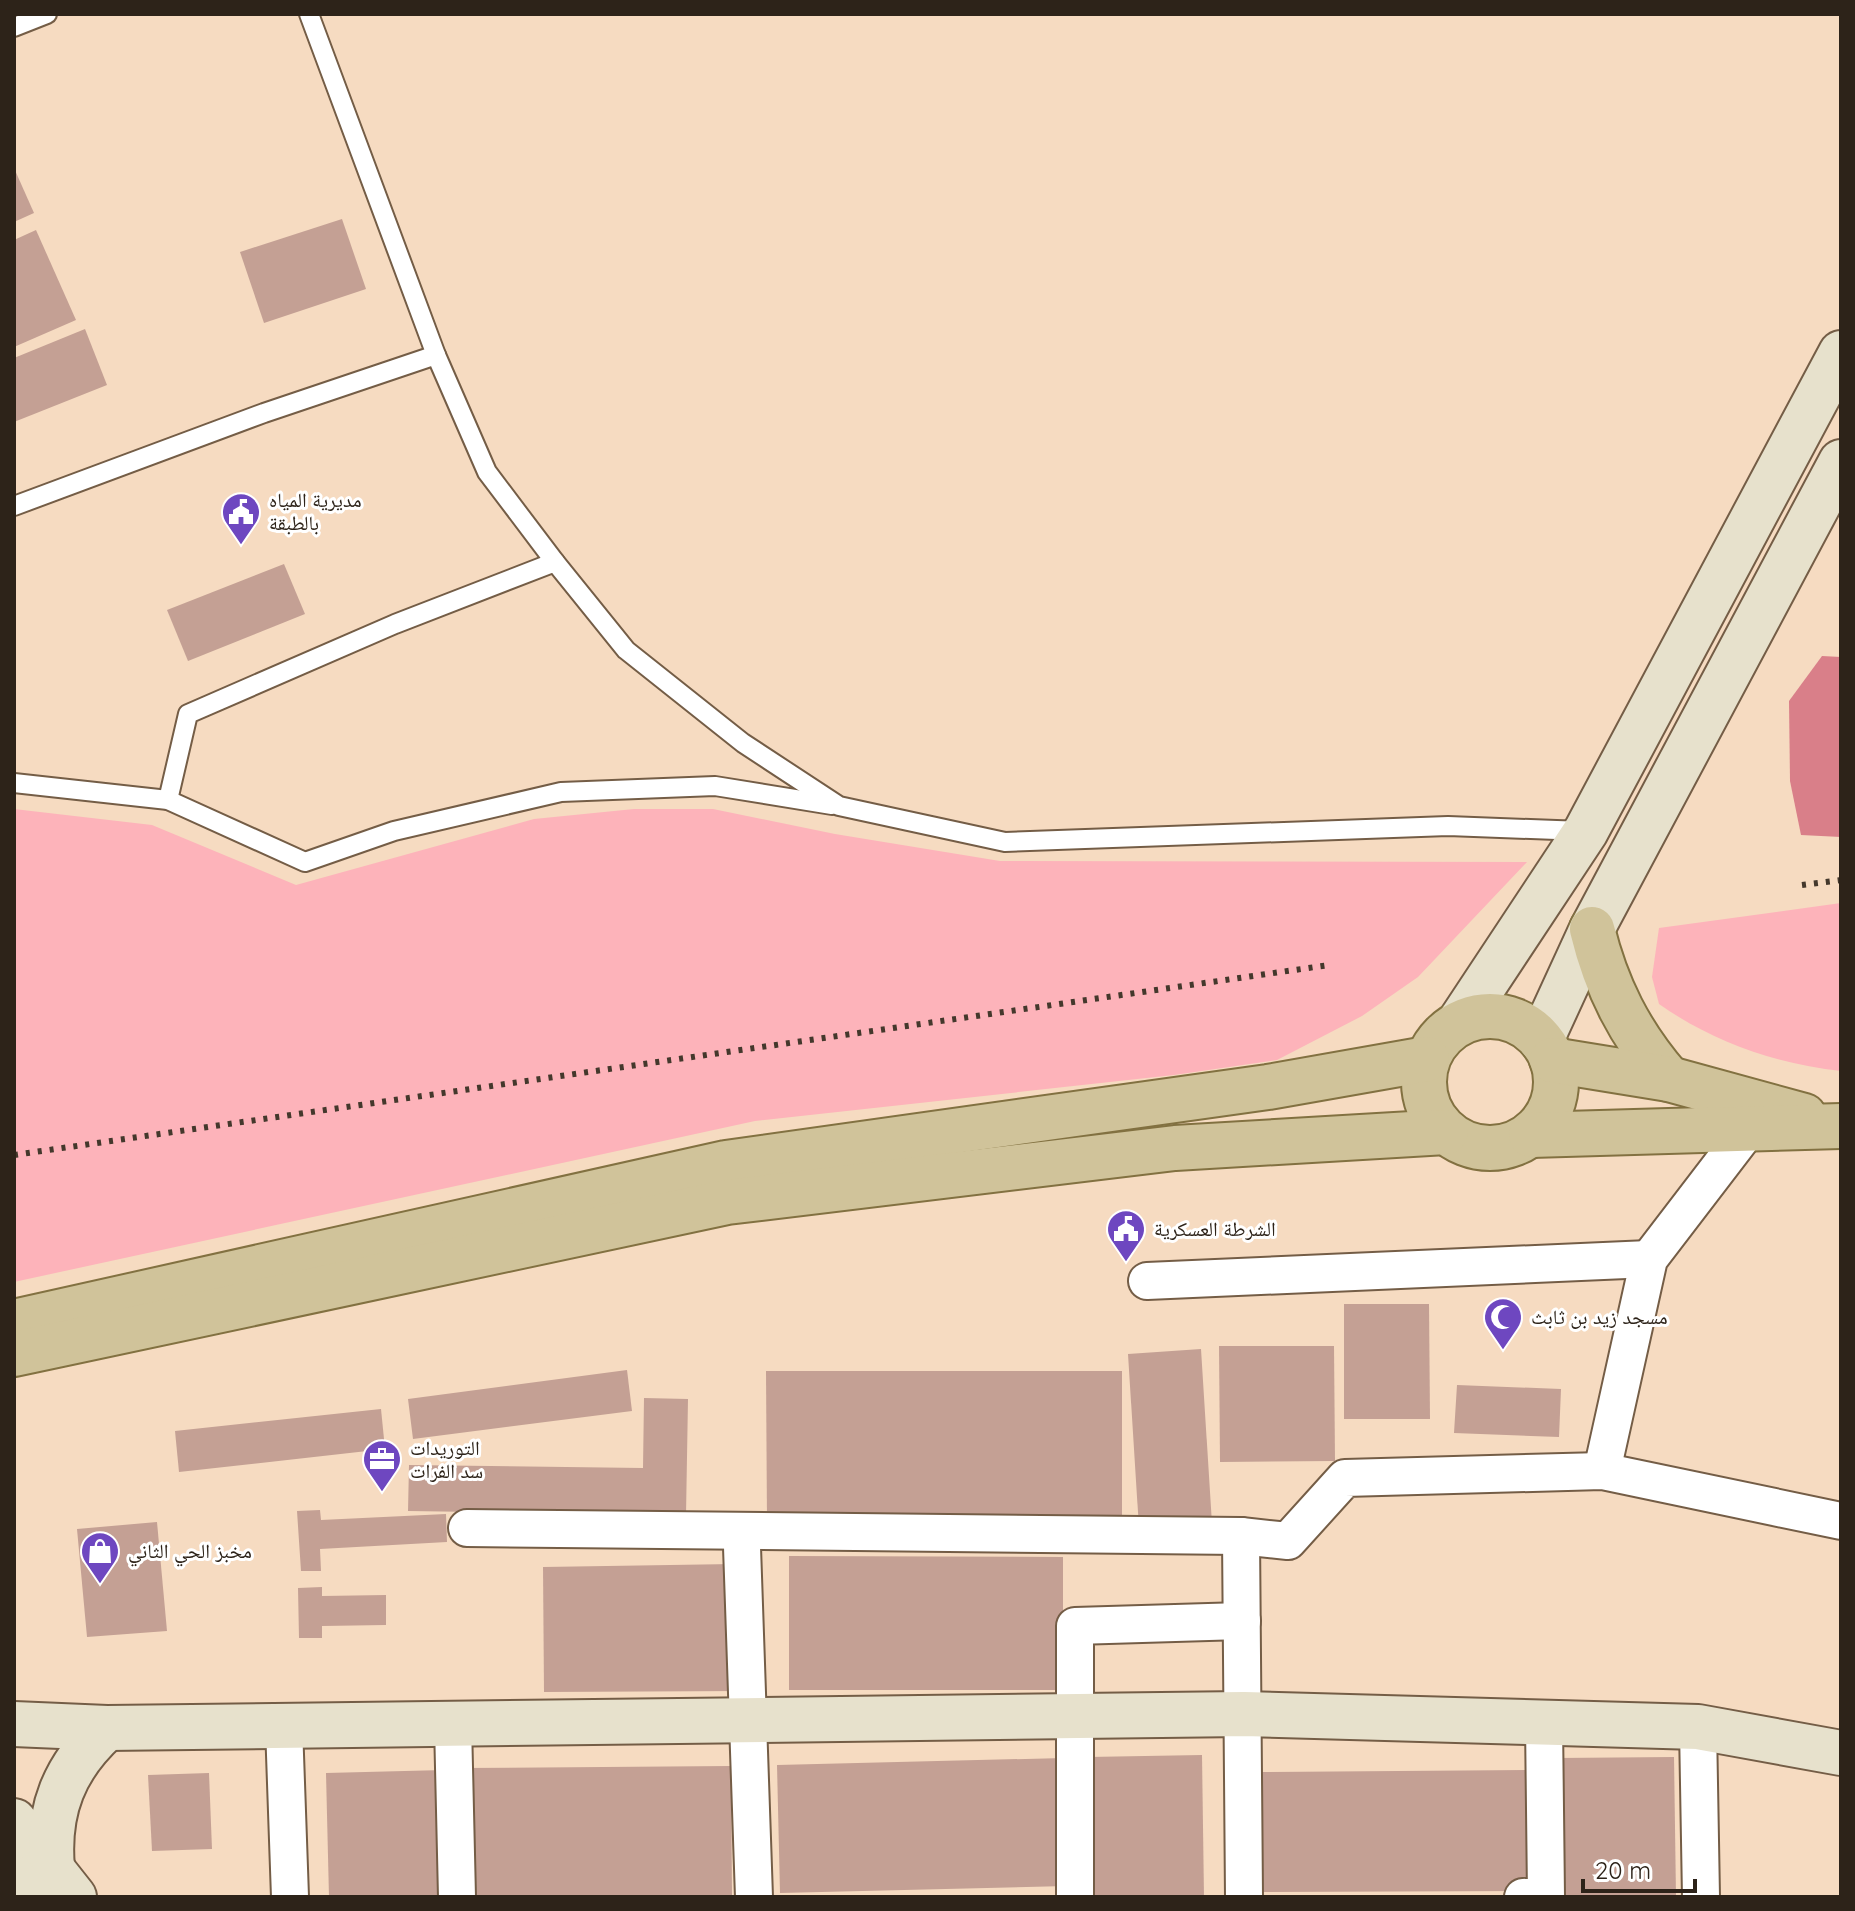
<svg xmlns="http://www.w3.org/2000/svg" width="1855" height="1911" font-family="Quicksand,'Noto Naskh Arabic',sans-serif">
<rect width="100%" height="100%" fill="#f6dbc1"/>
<g fill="#fdb3ba">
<path d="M14 809 152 825 296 885 534 819 634 809H713L835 834 1000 861 1527 862 1418 977 1362 1016 1277 1060 1174 1075 755 1121 14 1282Z"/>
<path d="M1841 903V1071C1776 1064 1713 1042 1659 1004L1652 977 1659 928Z"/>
</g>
<path fill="#d97f89" d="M1822 656 1841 657V837L1801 835 1790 781 1789 701Z"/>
<g fill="#c4a094">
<path d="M14 168 34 213 14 222Z"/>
<path d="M342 219 366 289 264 323 240 252Z"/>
<path d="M36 230 76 320 14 347V240Z"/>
<path d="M85 329 107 385 14 422V358Z"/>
<path d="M284 564 305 614 188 661 167 610Z"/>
<path d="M1344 1304H1429L1430 1419H1344Z"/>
<path d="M1219 1346H1334L1335 1461 1220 1462Z"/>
<path d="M1201 1349 1212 1524 1139 1528 1128 1354Z"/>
<path d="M627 1370 632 1411 413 1439 408 1399Z"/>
<path d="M766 1371H1122V1521L767 1522Z"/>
<path d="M1457 1385 1561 1389 1559 1437 1454 1433Z"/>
<path d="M644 1398 688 1399 686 1515 408 1511 409 1465 643 1468Z"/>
<path d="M381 1409 385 1449 179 1472 175 1431Z"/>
<path d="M320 1510 321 1520 446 1514 447 1542 320 1549 321 1571H301L297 1511Z"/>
<path d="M157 1522 167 1631 87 1637 77 1529Z"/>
<path d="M789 1556 1063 1557V1690H789Z"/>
<path d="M734 1564 745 1691 544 1692 543 1567Z"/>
<path d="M322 1587V1596L386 1595V1625L322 1626V1638H299L298 1588Z"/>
<path d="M1202 1755 1204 1897H1089L1088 1757Z"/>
<path d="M1674 1757 1676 1897H1559L1557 1758Z"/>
<path d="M1064 1758 1067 1886 780 1893 777 1765Z"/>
<path d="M731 1766 732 1897H462L461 1768Z"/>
<path d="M444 1770 447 1897H329L326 1773Z"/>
<path d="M1529 1770 1531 1891 1261 1892 1260 1772Z"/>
<path d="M209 1773 212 1849 152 1851 148 1775Z"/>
</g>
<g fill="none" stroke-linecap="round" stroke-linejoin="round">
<g stroke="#745d46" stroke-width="22">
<g id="lane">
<path d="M309 14 436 355"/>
<path d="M14 27 47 14"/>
<path d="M14 506 264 413 436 355 487 472 555 562"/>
<path d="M14 783 168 800 305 862 394 831 561 792 715 786 832 805"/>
<path d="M168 800 188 714 395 624 555 562 626 650 743 743 839 806 1005 842 1448 826 1583 831"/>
</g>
</g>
<g stroke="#745d46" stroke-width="40">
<g id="street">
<path d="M1147 1281 1649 1259"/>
<path d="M1602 1471 1649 1259 1747 1131"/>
<path d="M467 1528 1241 1536 1288 1541 1345 1478 1602 1471 1841 1521"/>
<path d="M753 1531 744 1537 742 1547 754 1897"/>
<path d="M1241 1536 1244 1897"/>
<path d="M453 1724 457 1897"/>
<path d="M284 1726 290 1897"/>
<path d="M1698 1727 1701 1897"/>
<path d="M1075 1897V1626L1242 1621"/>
<path d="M1523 1897 1546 1896 1544 1722"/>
</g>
</g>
<g stroke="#745d46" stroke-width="48">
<g id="secondary">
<path d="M1459 1023 1586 831 1841 353"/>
<path d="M1541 1040 1592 929 1841 462"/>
<path d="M14 1724 107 1728 1244 1714 1698 1727 1841 1753"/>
<path d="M14 1821 74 1897"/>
<path d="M52 1868C47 1810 64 1767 107 1728"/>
<path d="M14 1878 30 1897"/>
</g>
</g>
<g stroke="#827141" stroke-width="48">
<g id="primary">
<path d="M1592 929C1606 987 1630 1034 1669 1079"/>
<circle cx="1490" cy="1082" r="66"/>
<path d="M1552 1060 1669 1079 1804 1116"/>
<path d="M1531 1135 1841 1126"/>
<path d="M14 1322 726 1163 1268 1087 1427 1059"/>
<path d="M14 1354 727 1202 1175 1148 1446 1132"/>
</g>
</g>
<use href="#lane" stroke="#fff" stroke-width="18"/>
<use href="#street" stroke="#fff" stroke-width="36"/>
<use href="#secondary" stroke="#e7e1cc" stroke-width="44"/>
<use href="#primary" stroke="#d0c39a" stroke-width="44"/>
<g stroke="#44382c" stroke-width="6" stroke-dasharray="4 8" stroke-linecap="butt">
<path d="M1802 885 1841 880"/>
<path d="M14 1155 1329 965"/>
</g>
</g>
<defs>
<g id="civic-pin" transform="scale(2)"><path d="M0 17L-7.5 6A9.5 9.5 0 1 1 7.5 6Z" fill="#6e47c0" stroke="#fff"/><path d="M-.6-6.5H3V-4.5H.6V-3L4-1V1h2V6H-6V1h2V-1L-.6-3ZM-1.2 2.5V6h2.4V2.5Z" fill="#fff"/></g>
<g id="mosque-pin" transform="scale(2)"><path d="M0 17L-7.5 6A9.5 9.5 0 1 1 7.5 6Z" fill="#6e47c0" stroke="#fff"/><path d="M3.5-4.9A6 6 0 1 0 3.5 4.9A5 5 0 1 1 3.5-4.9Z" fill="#fff"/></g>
<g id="office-pin" transform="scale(2)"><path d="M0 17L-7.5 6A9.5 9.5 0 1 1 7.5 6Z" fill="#6e47c0" stroke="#fff"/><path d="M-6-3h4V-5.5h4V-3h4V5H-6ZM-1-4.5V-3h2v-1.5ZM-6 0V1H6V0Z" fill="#fff"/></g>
<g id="shop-pin" transform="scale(2)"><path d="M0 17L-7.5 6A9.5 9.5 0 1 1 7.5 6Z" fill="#6e47c0" stroke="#fff"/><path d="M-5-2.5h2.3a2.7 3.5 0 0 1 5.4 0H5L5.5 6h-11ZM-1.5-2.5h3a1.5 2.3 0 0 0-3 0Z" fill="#fff"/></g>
</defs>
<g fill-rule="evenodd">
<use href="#civic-pin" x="241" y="512"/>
<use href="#civic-pin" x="1126" y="1229"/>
<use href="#mosque-pin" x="1503" y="1317"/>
<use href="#office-pin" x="382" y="1459"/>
<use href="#shop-pin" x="100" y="1551"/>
</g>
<g text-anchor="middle" stroke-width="6" stroke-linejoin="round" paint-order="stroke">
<g font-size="20" fill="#2d2319" stroke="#fff" text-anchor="start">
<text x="269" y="507">مديرية المياه<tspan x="269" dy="23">بالطبقة</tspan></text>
<text x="1154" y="1236">الشرطة العسكرية</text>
<text x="1531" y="1324">مسجد زيد بن ثابث</text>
<text x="410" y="1455">التوريدات<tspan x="410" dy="23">سد الفرات</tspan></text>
<text x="128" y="1558">مخبز الحي الثاني</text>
</g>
</g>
<rect width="1855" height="1911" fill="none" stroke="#2d2319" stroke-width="32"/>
<path d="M1583 1879v12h112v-12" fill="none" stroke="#2d2319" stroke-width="4"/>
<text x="1595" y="1879" font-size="24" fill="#2d2319" stroke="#ffffff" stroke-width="6" paint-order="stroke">20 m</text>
</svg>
